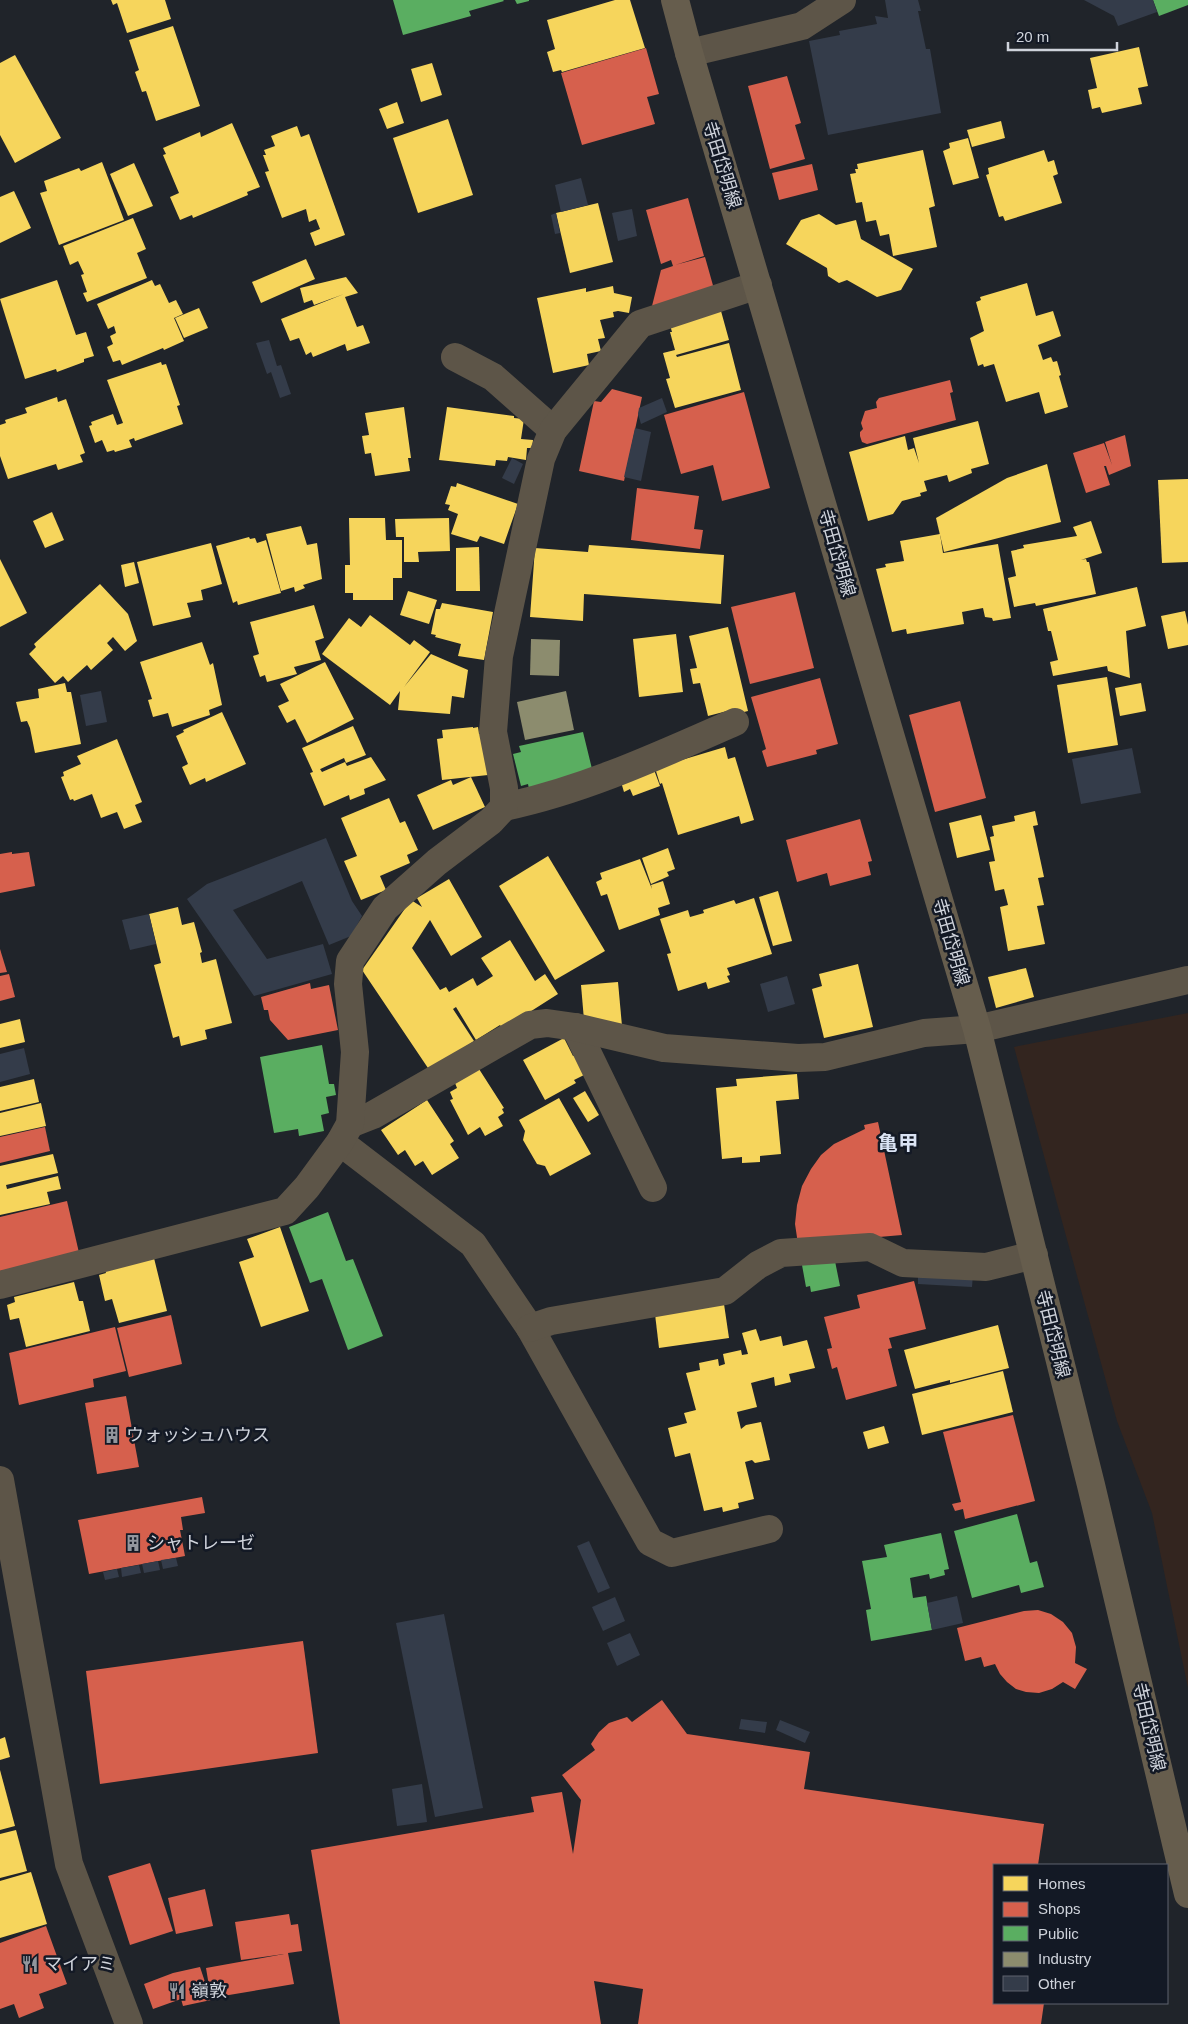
<svg xmlns="http://www.w3.org/2000/svg" width="1188" height="2024" font-family="Helvetica,'Noto Sans JP',sans-serif">
<rect width="100%" height="100%" fill="#20242a"/>
<path fill="#33251f" d="M1188 1013V1688L1152 1513 1117 1421 1014 1047Z"/>
<g fill="#f6d55c">
<path d="M111 0H165L171 19 127 33 117 3 113 5Z"/>
<path d="M615 0H630L645 48 562 72 561 70 553 72 547 52 555 49 547 20Z"/>
<path d="M173 26 200 106 156 121 146 91 142 92 135 72 139 70 129 40Z"/>
<path d="M1139 47 1148 86 1138 88 1142 104 1102 113 1100 107 1092 109 1088 90 1097 88 1090 58Z"/>
<path d="M15 55 61 138 15 163 0 135V63Z"/>
<path d="M432 63 442 95 421 102 411 69Z"/>
<path d="M397 102 404 123 387 129 379 109Z"/>
<path d="M448 119 473 195 418 213 393 138Z"/>
<path d="M1001 121 1005 138 972 147 967 130Z"/>
<path d="M232 123 260 187 247 192 248 195 193 218 192 215 180 220 170 197 179 193 163 155 166 154 163 148 200 132 201 137Z"/>
<path d="M297 126 301 137 309 134 345 235 315 246 310 233 320 229 316 219 309 222 306 209 282 218 265 172 269 171 263 155H266L264 150 275 146 271 136Z"/>
<path d="M968 138 979 178 953 185 943 151 950 148 949 143Z"/>
<path d="M923 150 935 206 929 208 937 247 893 256 889 234 880 236 876 220 866 222 862 202 856 203 850 174 856 173 855 169H858L857 164Z"/>
<path d="M1044 150 1048 162 1054 160 1058 174 1053 176 1062 203 1005 221 1003 216 999 217 986 175 989 174 988 168Z"/>
<path d="M102 162 124 220 59 245 40 193 47 191 44 181 79 168 81 171Z"/>
<path d="M134 163 153 206 128 216 110 174Z"/>
<path d="M14 191 31 228 0 243V197Z"/>
<path d="M598 203 613 262 570 273 556 213Z"/>
<path d="M819 214 836 225 856 220 861 239 913 269 901 290 877 297 847 280 839 283 828 276 827 268 786 244 801 220Z"/>
<path d="M133 218 146 249 137 253 147 278 87 302 83 293 87 292 81 275 84 274 78 261 70 265 63 246Z"/>
<path d="M306 259 315 279 261 303 252 282Z"/>
<path d="M346 277 358 293 345 297 357 327 363 325 370 343 347 351 345 344 313 357 311 352 306 355 299 338 290 341 281 319 344 294 314 305 312 300 304 303 300 288Z"/>
<path d="M57 280 76 335 86 332 94 356 84 359V362L57 372 56 369 25 379 0 299Z"/>
<path d="M152 280 155 286 160 284 169 303 176 300 183 314 174 318 184 341 164 350 163 348 122 365 120 360 113 362 107 347 113 344 110 336 116 333 114 326 108 329 97 304Z"/>
<path d="M1027 283 1036 316 1053 311 1061 336 1038 345 1043 360 1051 357 1053 362 1057 361 1061 375 1057 377 1059 376 1068 407 1045 414 1039 392 1006 402 994 364 984 367 983 364 978 366 970 338 984 331 976 302 981 300 980 297Z"/>
<path d="M613 286 614 293 632 297 629 313 618 311 613 312 614 317 600 320 605 338 598 339 601 351 587 354 589 365 553 373 537 298 586 288V292Z"/>
<path d="M199 308 208 328 184 338 175 318Z"/>
<path d="M721 311 729 340 676 355 677 357 729 343 741 390 675 408 666 379 670 378 663 353 675 350 670 332H672L670 325Z"/>
<path d="M161 362 162 365 166 364 180 405 177 406 183 424 135 441 134 438 129 440 132 447 115 452 114 450 107 452 102 440 95 443 89 426 92 425 91 422 113 414 117 425 123 423 107 380Z"/>
<path d="M57 397 58 402 66 399 85 453 80 455 83 462 58 470 56 464 8 479 0 456V425L6 423 5 420 27 413 25 408Z"/>
<path d="M404 407 411 458H408L410 471 375 476 371 453 365 454 362 436 369 435 365 413Z"/>
<path d="M447 407 514 416V418L524 419 521 439 533 440 532 448H527L526 460 508 457 507 461 496 460 495 466 439 460Z"/>
<path d="M978 421 989 464 971 469 972 473 949 482 947 475 924 481 927 491 920 493 921 496 902 501 893 514 868 521 849 452 905 436 908 450 914 448 919 463 913 438Z"/>
<path d="M1047 464 1061 522 944 552 936 518 1007 478Z"/>
<path d="M1188 479V562L1162 563 1158 480Z"/>
<path d="M457 483 518 504 504 544 480 536 477 542 451 534 458 514 448 510 450 505 445 504 451 486 456 487Z"/>
<path d="M52 512 64 540 45 548 33 521Z"/>
<path d="M349 518H385L386 540H402V578H393V600H353V593H345V565H350Z"/>
<path d="M449 518 450 551 418 552 419 562H404V537H396L395 519Z"/>
<path d="M1091 521 1102 553 1081 560 1086 559 1087 562H1089L1096 594 1036 606 1035 603 1014 607 1008 578 1016 576 1011 551 1024 548 1023 545 1077 536 1073 527Z"/>
<path d="M301 526 307 545 317 543 322 579 303 585 305 588 295 592 294 587 281 591 266 534Z"/>
<path d="M940 534 943 553 998 544 1011 618 993 621 992 618 985 617 983 608 962 612 964 624 907 634 906 629 892 632 876 569 886 567 885 564 904 561 900 541Z"/>
<path d="M249 537 250 539 255 538 257 543 266 540 281 593 238 605 237 601 233 603 216 546Z"/>
<path d="M211 543 222 584 201 590 203 600 187 603 191 617 153 626 137 562Z"/>
<path d="M589 545 724 555 721 604 584 594 583 621 530 617 535 548 588 552Z"/>
<path d="M479 547 480 591H456V548Z"/>
<path d="M0 559 27 613 0 627Z"/>
<path d="M134 562 139 583 125 587 121 565Z"/>
<path d="M100 584 128 614 137 641 125 651 113 637 107 643 113 650 91 670 87 665 68 682 63 676 55 683 29 654 36 647 34 644Z"/>
<path d="M1137 587 1146 626 1126 631 1130 678 1108 671 1107 666 1053 676 1050 662 1058 660 1051 631H1048L1043 609Z"/>
<path d="M408 591 437 600 429 624 400 615Z"/>
<path d="M442 603 493 612 484 660 458 656 461 644 435 637 436 635 431 634 436 609H440Z"/>
<path d="M314 605 324 638 315 641 321 660 294 667 297 674 267 682 265 675 260 677 253 656 259 654 250 622Z"/>
<path d="M1185 611 1188 625V645L1168 649 1161 616Z"/>
<path d="M370 615 410 645 414 640 430 652 404 687 431 654 468 670 464 698 452 696 450 714 398 710 400 691 390 705 322 654 349 618 361 627Z"/>
<path d="M728 627 748 711 732 715 731 710 708 716 700 683 693 684 690 669 697 668 689 636Z"/>
<path d="M676 634 683 692 639 697 633 639Z"/>
<path d="M202 642 210 665 213 663 222 705 209 710 210 715 172 727 168 713 153 717 148 700 152 699 140 662Z"/>
<path d="M325 662 354 719 307 743 295 719 287 723 278 706 289 701 280 684Z"/>
<path d="M1107 677 1118 745 1068 753 1057 685Z"/>
<path d="M65 683 67 692H71L81 744 35 753 30 728 27 721 21 722 16 702 39 698 38 689Z"/>
<path d="M1141 683 1146 711 1120 716 1115 688Z"/>
<path d="M222 712 246 764 206 782 205 778 190 785 182 767 188 764 176 736 184 732 183 730Z"/>
<path d="M353 726 366 755 346 763 344 758 316 771 320 769 322 772 345 762 347 766 371 757 386 780 364 789 365 794 350 800 349 795 324 806 310 773 313 772 302 748Z"/>
<path d="M473 727V728L478 727 479 734H484L488 775 442 780 437 739 443 738 442 730Z"/>
<path d="M117 739 142 802 135 805 142 822 124 829 117 812 101 818 92 794 74 801 73 799 70 800 61 777 64 776 63 772 81 764 77 756Z"/>
<path d="M725 747 728 759 735 757 754 820 741 824 739 816 678 835 662 783 660 784 655 768Z"/>
<path d="M653 767 660 786 633 796 630 789 624 792 621 782Z"/>
<path d="M471 777 485 807 433 830 417 795 451 780 453 785Z"/>
<path d="M389 798 400 823 405 821 418 850 407 855 410 863 380 876 386 890 361 900 344 861 357 856 341 818Z"/>
<path d="M1035 811 1038 825 1033 826 1044 877 1038 878 1044 905 1037 906 1045 944 1008 951 1000 907 1008 905 1004 889 995 891 989 862 995 861 990 837 994 836 992 826 1015 821 1014 816Z"/>
<path d="M981 815 990 850 957 858 949 823Z"/>
<path d="M668 848 675 869 667 872 669 876 651 884 642 858Z"/>
<path d="M548 856 605 951 555 980 499 886Z"/>
<path d="M640 859 652 889 651 885 663 881 670 904 658 908 660 915 619 930 607 894 601 896 596 882 602 879 600 873Z"/>
<path d="M449 879 482 937 451 956 430 920 412 948 440 990 446 987 449 992 473 978 477 986 493 976 481 958 510 940 535 981 545 974 558 994 503 1029 500 1025 476 1040 456 1007 453 1009 474 1041 430 1071 362 970 411 900 422 907 417 898Z"/>
<path d="M778 891 792 941 773 946 759 897Z"/>
<path d="M754 898 772 954 727 968 730 975 727 976 730 982 708 989 706 982 678 991 667 954 671 953 660 919 688 910 690 917 704 913 703 910 734 900 736 904Z"/>
<path d="M178 907 182 925 194 922 202 952 200 953 202 963 216 959 232 1023 205 1030 207 1039 181 1046 179 1036 173 1038 154 965 161 963 149 914Z"/>
<path d="M858 964 873 1027 824 1038 812 989 822 986 819 974Z"/>
<path d="M1026 968 1034 997 996 1008 988 977Z"/>
<path d="M618 982 622 1026 584 1020 581 985Z"/>
<path d="M20 1019 25 1042 0 1048V1024Z"/>
<path d="M564 1038 573 1056 576 1055 586 1074 574 1080 576 1083 545 1100 523 1060Z"/>
<path d="M479 1069 504 1108 502 1109 504 1113 498 1117 503 1126 485 1136 480 1127 468 1135 450 1100 453 1099 450 1092 457 1088 455 1083Z"/>
<path d="M797 1074 799 1099 776 1101 781 1154 760 1156V1162L742 1163V1157L722 1159 716 1088 737 1086 736 1079Z"/>
<path d="M34 1079 39 1102 0 1111V1087Z"/>
<path d="M585 1091 599 1115 588 1122 573 1098Z"/>
<path d="M559 1098 591 1154 550 1176 545 1166 537 1164 523 1140 525 1131 519 1120Z"/>
<path d="M427 1100 454 1141 450 1144 459 1158 432 1175 423 1161 415 1166 405 1150 398 1155 381 1130Z"/>
<path d="M41 1103 46 1126 0 1136V1113Z"/>
<path d="M53 1154 58 1173 6 1185 7 1189 58 1176 61 1189 47 1192 50 1204 0 1215V1166Z"/>
<path d="M280 1227 309 1311 261 1327 239 1262 254 1257 247 1239Z"/>
<path d="M154 1258 167 1311 119 1323 112 1299 105 1301 99 1275 106 1273 105 1270Z"/>
<path d="M74 1282 79 1301H83L90 1331 26 1347 19 1318 10 1320 7 1305 15 1302 14 1297Z"/>
<path d="M724 1304 729 1338 659 1348 655 1314Z"/>
<path d="M998 1325 1009 1368 950 1383V1380L915 1389 904 1350Z"/>
<path d="M756 1329 760 1341 781 1336 783 1346 807 1340 815 1368 789 1374 791 1382 775 1386 774 1377 751 1383 757 1407 737 1412 741 1429 746 1425 761 1422 770 1460 755 1463 752 1460 745 1462 754 1499 738 1503 739 1508 723 1512 722 1507 704 1511 690 1453 675 1457 668 1428 687 1423 684 1413 696 1410 686 1373 700 1370 699 1363 718 1359 719 1366 725 1364 723 1354 741 1350 742 1355 748 1354 742 1333Z"/>
<path d="M1003 1371 1013 1412 922 1435 912 1394Z"/>
<path d="M884 1426 889 1443 868 1449 863 1432Z"/>
<path d="M5 1737 10 1757 0 1760V1739Z"/>
<path d="M0 1770 15 1826 0 1830Z"/>
<path d="M16 1830 27 1871 0 1878V1834Z"/>
<path d="M31 1872 47 1924 0 1938V1881Z"/>
</g>
<g fill="#d6604d">
<path d="M646 48 659 94 647 97 655 124 582 145 561 73Z"/>
<path d="M787 76 801 123 795 125 805 159 770 169 748 86Z"/>
<path d="M812 164 818 190 779 200 772 173Z"/>
<path d="M688 198 704 256 675 265 705 257 714 289 652 306 661 270 673 266 671 260 661 264 646 210Z"/>
<path d="M950 380 953 392 950 393 956 420 867 444 862 442 860 436V432L863 429 861 423 865 411 877 408 876 402 879 398Z"/>
<path d="M612 389 642 397 624 481 579 471 594 401 601 402Z"/>
<path d="M744 392 770 488 722 501 713 465 681 474 664 415Z"/>
<path d="M1125 435 1131 466 1109 475 1106 466H1104L1110 485 1086 493 1073 453 1104 443 1112 465 1105 442Z"/>
<path d="M637 488 699 496 694 529 703 530 700 549 631 540Z"/>
<path d="M795 592 814 668 750 684 731 607Z"/>
<path d="M820 678 838 744 816 750 817 754 767 767 762 751 766 749 751 697Z"/>
<path d="M960 701 986 798 935 812 909 715Z"/>
<path d="M860 819 872 861 868 862 871 875 830 886 827 873 797 882 786 840Z"/>
<path d="M12 852V854L29 852 35 886 0 893V854Z"/>
<path d="M0 949 7 972 0 973Z"/>
<path d="M9 974 15 997 0 1001V976Z"/>
<path d="M310 983 311 989 329 985 338 1030 288 1040 270 1020 268 1010H264L261 997Z"/>
<path d="M878 1122 902 1235 798 1244 795 1224 797 1205 802 1186 811 1169 821 1155 834 1144 865 1129 864 1125Z"/>
<path d="M45 1127 50 1151 0 1163V1137Z"/>
<path d="M67 1201 80 1257 0 1271V1217Z"/>
<path d="M914 1281 926 1329 889 1338 892 1348 888 1349 897 1386 846 1400 837 1367 832 1369 827 1349 832 1348 824 1317 860 1308 857 1295Z"/>
<path d="M171 1315 182 1364 129 1377 117 1328Z"/>
<path d="M115 1327 126 1371 93 1379 94 1387 19 1405 9 1353Z"/>
<path d="M126 1396 139 1467 97 1474 85 1403Z"/>
<path d="M1013 1415 1035 1501 965 1519 963 1509 955 1511 952 1504 961 1502 943 1432Z"/>
<path d="M202 1497 205 1513 181 1517 183 1530H180L185 1556 89 1574 78 1520Z"/>
<path d="M1038 1610 1051 1614 1063 1622 1072 1633 1076 1647 1075 1663 1087 1669 1075 1689 1063 1682 1052 1689 1039 1693 1026 1692 1016 1689 1007 1682 1000 1674 995 1664 984 1667 981 1657 965 1661 957 1628 1024 1611Z"/>
<path d="M303 1641 318 1753 100 1784 86 1671Z"/>
<path d="M662 1700 687 1734 810 1752 804 1789 1044 1824 1038 1865H994V2003H1044L1041 2024H638L643 1989 594 1981 601 2024H340L311 1850 534 1812 531 1797 562 1792 573 1854 581 1800 562 1775 595 1750 591 1744 599 1732 609 1723 627 1717 632 1722Z"/>
<path d="M150 1863 173 1931 130 1945 108 1876Z"/>
<path d="M205 1889 213 1926 176 1934 168 1898Z"/>
<path d="M289 1914 291 1925 298 1924 302 1951 288 1953 294 1984 211 1998 206 1968 284 1954 241 1960 235 1922Z"/>
<path d="M46 1926 67 1984 39 1994 44 2008 19 2018 14 2004 0 2009V1943Z"/>
<path d="M200 1967 211 2000 183 2006 181 1999 153 2009 144 1984 173 1973Z"/>
</g>
<g fill="#5aae61">
<path d="M393 0H503L504 1 469 11 471 16 403 35Z"/>
<path d="M515 0H529V1L517 4Z"/>
<path d="M1153 0H1188V5L1159 16Z"/>
<path d="M583 732 593 773 529 789 528 784 521 786 513 754 521 752 519 746Z"/>
<path d="M322 1045 329 1084H334L336 1095 326 1097 329 1113 321 1115 324 1131 299 1136 298 1129 274 1133 260 1057Z"/>
<path d="M328 1212 346 1261 353 1259 383 1336 348 1350 322 1279 310 1283 289 1227Z"/>
<path d="M834 1256 840 1286 811 1292 810 1286 806 1287 802 1265Z"/>
<path d="M1017 1514 1030 1563 1037 1561 1044 1587 1021 1593 1019 1585 972 1598 954 1531Z"/>
<path d="M941 1533 949 1569 944 1570 945 1575 930 1579 929 1574 910 1578 913 1598 926 1596 932 1630 871 1641 866 1610 871 1609 862 1561 887 1557 884 1545Z"/>
</g>
<g fill="#8c8c6e">
<path d="M531 639 560 640 559 676 530 675Z"/>
<path d="M566 691 574 730 525 740 517 702Z"/>
</g>
<g fill="#343c4a">
<path d="M885 0H918L921 11H918L926 49H930L941 113 828 135 809 41 840 35 839 31 877 24 875 16 888 18Z"/>
<path d="M1084 0H1153L1157 12 1118 26 1114 16Z"/>
<path d="M581 178 588 205 561 212 555 185Z"/>
<path d="M632 209 637 236 618 241 612 213Z"/>
<path d="M556 213 560 233 555 234 551 215Z"/>
<path d="M269 340 277 366 281 365 291 394 280 398 271 372 267 374 256 343Z"/>
<path d="M662 398 667 412 641 424 638 414 639 408Z"/>
<path d="M635 428 651 432 641 481 624 477Z"/>
<path d="M512 458 523 464 514 484 502 478Z"/>
<path d="M101 691 107 722 86 726 80 695Z"/>
<path d="M1132 748 1141 793 1081 804 1072 759Z"/>
<path d="M326 838 352 901 362 916 351 936 329 945 302 881 233 910 267 959 323 944 332 974 254 996 187 899 207 884Z"/>
<path d="M149 914 156 944 130 950 122 920Z"/>
<path d="M787 976 795 1004 768 1012 760 984Z"/>
<path d="M24 1048 30 1074 0 1082V1054Z"/>
<path d="M918 1270 973 1274 972 1287 918 1284Z"/>
<path d="M589 1541 610 1588 598 1593 577 1546Z"/>
<path d="M176 1558 178 1566 163 1569 161 1560Z"/>
<path d="M158 1561 160 1570 144 1573 142 1564Z"/>
<path d="M139 1565 141 1573 122 1577 121 1568Z"/>
<path d="M117 1569 119 1577 105 1580 103 1572Z"/>
<path d="M957 1596 963 1623 932 1630 927 1603Z"/>
<path d="M615 1597 625 1621 603 1631 592 1607Z"/>
<path d="M444 1614 483 1808 435 1817 396 1623Z"/>
<path d="M630 1633 640 1655 617 1666 607 1643Z"/>
<path d="M741 1719 767 1722 765 1733 739 1729Z"/>
<path d="M780 1720 810 1732 805 1743 776 1730Z"/>
<path d="M422 1784 427 1822 397 1826 392 1789Z"/>
</g>
<g fill="none" stroke-linecap="round" stroke-linejoin="round">
<g stroke="#5d5548" stroke-width="28">
<path d="M689 53 802 26 842 0"/>
<path d="M455 357 493 377 553 430"/>
<path d="M504 807C585 790 660 755 735 722"/>
<path d="M575 1027 653 1188"/>
<path d="M350 1124 373 1115 530 1025 547 1023 575 1027 664 1048 798 1058 825 1057 924 1033 977 1029 1188 980"/>
<path d="M340 1142 473 1244 530 1328 650 1542 672 1553 769 1529"/>
<path d="M0 1285 285 1211 307 1187 340 1142 350 1124 355 1052 348 984 350 961 385 908 437 862 491 821 504 807V788L493 732 499 656 541 459 553 430 640 324 758 285"/>
<path d="M530 1328 551 1321 725 1291 758 1265 781 1253 870 1247 903 1263 986 1267 1034 1255"/>
<path d="M0 1480 69 1864 129 2024"/>
</g>
<path stroke="#665d4d" stroke-width="28" d="M675 0 689 53 977 1029 1091 1485 1188 1894"/>
</g>
<defs>
<g id="building-bare" transform="scale(1.35)"><path d="M-4-6H4V6H1V3H-1V6H-4ZM-2.5-4.3h1.7v1.8h-1.7ZM.8-4.3h1.7v1.8H.8ZM-2.5-1h1.7V.8h-1.7ZM.8-1h1.7V.8H.8Z" fill="#92969d" stroke="#131925" stroke-width="2.5" paint-order="stroke"/></g>
<g id="restaurant-bare" transform="scale(1.35)"><path d="M-5-6h1v4h1v-4h1v4h1v-4h1v5L-1.5 .5V6h-2V.5L-5-1ZM5-6V6H3V1.5H1.5Q1.5-4 5-6Z" fill="#92969d" stroke="#131925" stroke-width="2.5" paint-order="stroke"/></g>
</defs>
<g fill-rule="evenodd">
<use href="#building-bare" x="112" y="1435"/>
<use href="#building-bare" x="133" y="1543"/>
<use href="#restaurant-bare" x="30" y="1964"/>
<use href="#restaurant-bare" x="177" y="1991"/>
</g>
<g text-anchor="middle" stroke-width="5" stroke-linejoin="round" paint-order="stroke">
<g font-size="18" fill="#cfd3db" stroke="#131925">
<text transform="translate(722 165) rotate(73)" y="6">寺田岱明線</text>
<text transform="translate(837 553) rotate(74)" y="6">寺田岱明線</text>
<text transform="translate(951 942) rotate(74)" y="6">寺田岱明線</text>
<text transform="translate(1053 1334) rotate(76)" y="6">寺田岱明線</text>
<text transform="translate(1149 1727) rotate(77)" y="6">寺田岱明線</text>
</g>
<g font-size="18" fill="#cfd3db" stroke="#131925" text-anchor="start">
<text x="126" y="1441">ウォッシュハウス</text>
<text x="147" y="1549">シャトレーゼ</text>
<text x="44" y="1970">マイアミ</text>
<text x="191" y="1997">嶺敦</text>
</g>
<g font-size="20" font-weight="bold" fill="#dae3f4" stroke="#131925">
<text x="898" y="1150">亀甲</text>
</g>
</g>
<rect x="993" y="1864" width="175" height="140" fill="#131925" stroke="#5e636e"/>
<rect x="1003" y="1876" width="25" height="15" fill="#f6d55c" stroke="#5e636e"/>
<text x="1038" y="1889" font-size="15" fill="#cfd3db">Homes</text>
<rect x="1003" y="1902" width="25" height="15" fill="#d6604d" stroke="#5e636e"/>
<text x="1038" y="1914" font-size="15" fill="#cfd3db">Shops</text>
<rect x="1003" y="1926" width="25" height="15" fill="#5aae61" stroke="#5e636e"/>
<text x="1038" y="1939" font-size="15" fill="#cfd3db">Public</text>
<rect x="1003" y="1952" width="25" height="15" fill="#8c8c6e" stroke="#5e636e"/>
<text x="1038" y="1964" font-size="15" fill="#cfd3db">Industry</text>
<rect x="1003" y="1976" width="25" height="15" fill="#343c4a" stroke="#5e636e"/>
<text x="1038" y="1989" font-size="15" fill="#cfd3db">Other</text>
<path d="M1008 42v8h109v-8" fill="none" stroke="#cfd3db" stroke-width="2.5"/>
<text x="1016" y="42" font-size="15" fill="#cfd3db" stroke="#131925" stroke-width="4" paint-order="stroke">20 m</text>
</svg>
